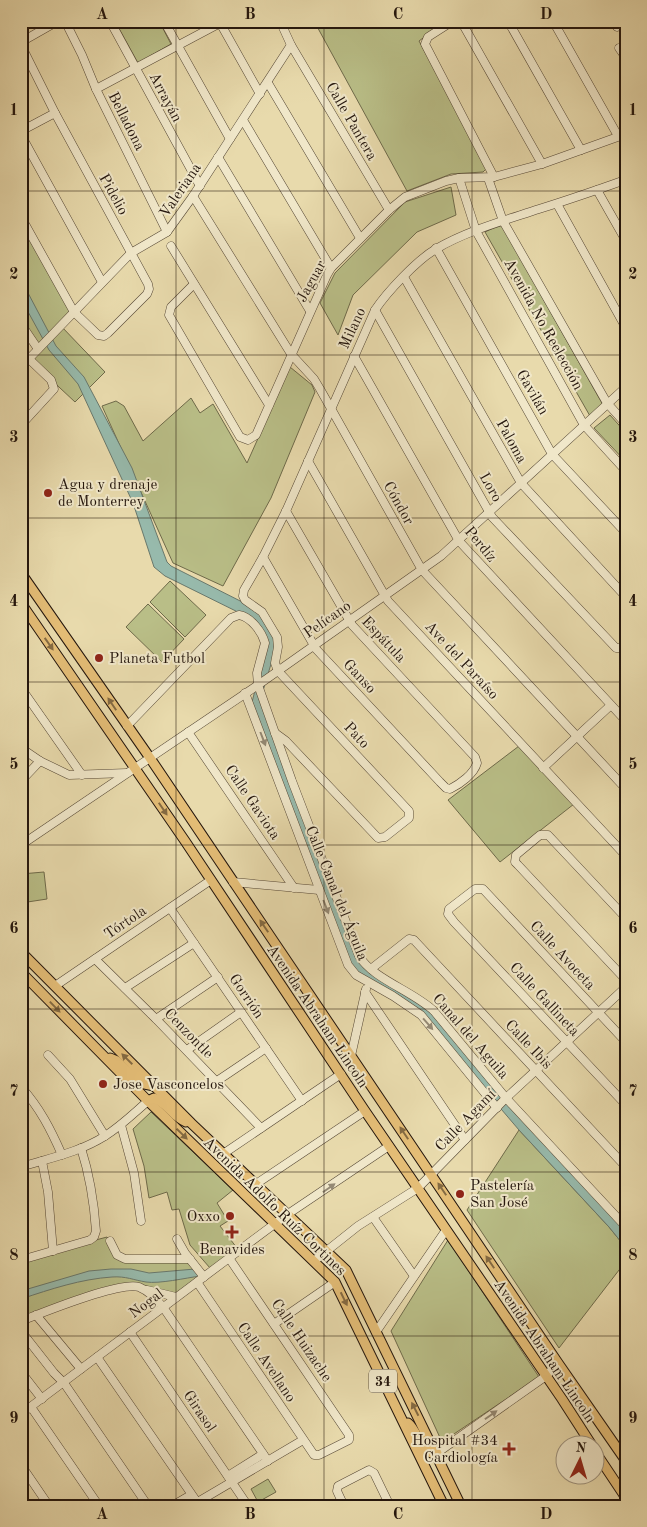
<svg xmlns="http://www.w3.org/2000/svg" width="647" height="1527" font-family="'Old Standard TT',serif">
<rect width="100%" height="100%" fill="#e8daac"/>
<filter id="stains"><feTurbulence type="fractalNoise" baseFrequency=".004" numOctaves="4"/><feColorMatrix values="0 0 0 0 .2 0 0 0 0 .09 0 0 0 0 .02 0 0 0 .5 -.17"/></filter>
<radialGradient id="worn" r=".72"><stop offset=".6" stop-color="#630" stop-opacity="0"/><stop offset="1" stop-color="#630" stop-opacity=".3"/></radialGradient>
<g fill="#b9be87" stroke="#6e6a4a">
<path d="M119 21H159L171 44 138 63 116 23Z"/>
<path d="M314 21H446L419 41 488 167 483 172 451 174 407 191Z"/>
<path d="M451 187 456 215 417 232 353 295 338 335 320 303 335 273 405 202Z"/>
<path d="M21 217 74 312 61 326 105 372 75 402 29 359 39 349 21 324Z"/>
<path d="M501 224 603 405 590 416 485 232Z"/>
<path d="M290 367 312 385 315 392 271 498 223 586 173 563 102 406 116 401 124 406 143 441 191 398 200 413 213 404 247 463Z"/>
<path d="M610 415 626 433V462L594 428Z"/>
<path d="M170 581 206 615 185 637 150 602Z"/>
<path d="M148 604 184 639 162 662 126 627Z"/>
<path d="M519 746 574 804 500 862 448 800Z"/>
<path d="M44 872 47 899 21 903V874Z"/>
<path d="M151 1112 233 1190 217 1203 228 1221 220 1226 237 1248 210 1268 190 1245 179 1209 172 1210 167 1192 149 1198 144 1166 133 1129Z"/>
<path d="M519 1130 609 1227 626 1248V1261L559 1348 467 1210Z"/>
<path d="M107 1237 120 1258 190 1259 204 1277 176 1297 131 1286 21 1321V1260Z"/>
<path d="M448 1240 539 1377 442 1442 391 1331Z"/>
<path d="M268 1479 276 1492 258 1502 251 1489Z"/>
</g>
<g fill="#97baac" stroke="#69786c">
<path d="M21 277 27 291 56 346 84 377 132 468 167 562 171 566 260 611 278 647 271 664 260 701 362 962 421 999 491 1080 626 1227V1248L609 1227 519 1130 425 1020 355 974 252 702 267 644 254 620 165 576 154 567 133 503 78 384 49 350 21 299Z"/>
<path d="M111 1269H131L149 1273 195 1269 200 1276C186 1278 159 1284 146 1282 133 1280 126 1276 112 1277 81 1279 51 1289 21 1299V1291L89 1271Z"/>
</g>
<g fill="none" stroke-linecap="round" stroke-linejoin="round">
<g stroke="#554735" stroke-width="9">
<g id="minor">
<path d="M65 21 82 55 96 89 167 232"/>
<path d="M110 21 200 186"/>
<path d="M164 21 230 139"/>
<path d="M219 21 260 94"/>
<path d="M280 21 291 45 389 210"/>
<path d="M453 21 428 37 425 44 494 177"/>
<path d="M461 21 542 164"/>
<path d="M508 21 581 150"/>
<path d="M553 21 618 136"/>
<path d="M615 21 617 27"/>
<path d="M21 42 58 21"/>
<path d="M21 45 55 113 148 284 149 289 147 294 108 333 104 336 98 335 74 312 21 217"/>
<path d="M619 48 626 58"/>
<path d="M268 83 360 238"/>
<path d="M96 89 224 21"/>
<path d="M243 120 331 268"/>
<path d="M21 131 55 113"/>
<path d="M21 135 102 282"/>
<path d="M218 157 310 311"/>
<path d="M459 178 476 231 584 425 626 471"/>
<path d="M488 178 503 221 607 403 626 424"/>
<path d="M597 190 626 241"/>
<path d="M193 196 291 354 314 379 320 389 422 570 626 789"/>
<path d="M557 204 626 328"/>
<path d="M171 246 269 405"/>
<path d="M436 248 552 454 626 533"/>
<path d="M404 277 521 483 626 597"/>
<path d="M194 284 171 307 169 315 240 437 248 440 256 435 327 275 331 268 389 210 405 197 446 181 459 178 494 177 542 164 626 134"/>
<path d="M375 310 492 517 616 648H621L626 645"/>
<path d="M21 324 38 349"/>
<path d="M354 356 459 541 626 721"/>
<path d="M21 367 131 253 167 232 193 196 291 45"/>
<path d="M21 425 54 389 51 380 29 359"/>
<path d="M308 461 388 601 626 856"/>
<path d="M263 557 316 649 440 782 446 788 450 789C460 784 474 774 477 763L475 757 352 625 286 511"/>
<path d="M21 688 82 775"/>
<path d="M245 693 348 965 356 975 393 996 421 1015 497 1108"/>
<path d="M127 726 231 618 239 615C251 617 262 632 265 643L257 673 258 685 292 781 359 956C373 979 413 991 434 1011L506 1098 626 1227"/>
<path d="M188 732 294 888"/>
<path d="M275 733 286 741 378 838 385 837 409 818V811L278 671 275 663 278 647 277 637 262 612 245 600 243 596 244 590 263 557 286 511 375 310C387 292 417 260 436 249 466 231 506 220 539 209 568 200 597 190 625 180"/>
<path d="M21 748 40 761 69 775 127 773"/>
<path d="M543 768 611 705"/>
<path d="M21 781 40 761"/>
<path d="M21 845 258 685 441 556 626 387"/>
<path d="M233 882 319 890"/>
<path d="M170 908 302 1101"/>
<path d="M626 918 548 835H540L516 855 515 862 518 865 626 980"/>
<path d="M95 959 156 1019 261 1128"/>
<path d="M371 969 409 939 414 940 626 1167"/>
<path d="M55 986 211 880"/>
<path d="M125 988 194 943"/>
<path d="M365 992 465 1140"/>
<path d="M156 1019 218 977"/>
<path d="M626 1042 483 889H475L449 909 448 914 454 922 626 1105"/>
<path d="M187 1050 241 1012"/>
<path d="M48 1055 70 1079 105 1136"/>
<path d="M351 1056 366 989"/>
<path d="M217 1081 266 1048"/>
<path d="M21 1087C40 1108 51 1130 62 1155"/>
<path d="M121 1125 134 1173 141 1221"/>
<path d="M223 1154 341 1074"/>
<path d="M42 1161 48 1192 53 1251"/>
<path d="M21 1167C50 1158 80 1152 105 1136 121 1126 134 1113 148 1101"/>
<path d="M256 1184 365 1111"/>
<path d="M373 1217 414 1276"/>
<path d="M177 1239 185 1253 204 1277"/>
<path d="M110 1241 117 1255 125 1259H190"/>
<path d="M21 1260 90 1240 94 1237 96 1231C94 1202 90 1176 81 1148"/>
<path d="M314 1261 358 1226 418 1188 506 1098 626 987"/>
<path d="M197 1282 314 1455H319L349 1440V1435L229 1258"/>
<path d="M147 1290 176 1297"/>
<path d="M36 1315 81 1369"/>
<path d="M21 1321C44 1312 120 1281 139 1287 149 1291 156 1299 163 1307L268 1461"/>
<path d="M274 1324 335 1282"/>
<path d="M21 1331 54 1373 64 1383 148 1506"/>
<path d="M130 1332 248 1506"/>
<path d="M376 1332 446 1230"/>
<path d="M97 1357 197 1502"/>
<path d="M21 1372 42 1399"/>
<path d="M31 1407 99 1506"/>
<path d="M21 1414 229 1258 288 1214 389 1146"/>
<path d="M437 1453 546 1376 558 1363"/>
<path d="M21 1465 49 1506"/>
<path d="M228 1476 263 1454"/>
<path d="M172 1506 191 1495"/>
<path d="M191 1506 303 1440"/>
<path d="M332 1506 341 1501"/>
<path d="M344 1506 337 1491 338 1486 369 1470 374 1473 390 1506"/>
</g>
</g>
<g stroke="#24160d" stroke-width="11">
<g id="major">
<path d="M21 573 150 758 558 1363 626 1461"/>
<path d="M21 603 185 841 365 1111 562 1399 591 1444"/>
<path d="M21 952 191 1123 346 1270 461 1506"/>
<path d="M21 972 148 1101 335 1282 444 1506"/>
<path d="M110 1058 117 1061 140 1083 154 1086"/>
<path d="M148 1101 154 1098C166 1102 173 1117 186 1122"/>
<path d="M408 1423C419 1432 420 1456 437 1453"/>
<path d="M594 1450 626 1498"/>
</g>
</g>
<use href="#minor" stroke="#f0e7c9" stroke-width="8"/>
<use href="#major" stroke="#e4bd76" stroke-width="9"/>
</g>
<defs><path id="oneway-solid" d="M-6-.8H1V-3.2L6.5 0L1 3.2V.8H-6Z" transform="scale(1.25)"/></defs>
<g fill="#846a42">
<use href="#oneway-solid" transform="translate(49 644) rotate(55)"/>
<use href="#oneway-solid" transform="translate(112 704) rotate(-124)"/>
<use href="#oneway-solid" transform="translate(163 809) rotate(56)"/>
<use href="#oneway-solid" transform="translate(264 926) rotate(-124)"/>
<use href="#oneway-solid" transform="translate(55 1007) rotate(46)"/>
<use href="#oneway-solid" transform="translate(127 1059) rotate(-135)"/>
<use href="#oneway-solid" transform="translate(404 1133) rotate(-124)"/>
<use href="#oneway-solid" transform="translate(182 1134) rotate(44)"/>
<use href="#oneway-solid" transform="translate(442 1189) rotate(-124)"/>
<use href="#oneway-solid" transform="translate(490 1262) rotate(-124)"/>
<use href="#oneway-solid" transform="translate(344 1299) rotate(64)"/>
<use href="#oneway-solid" transform="translate(415 1409) rotate(-117)"/>
</g>
<g fill="#948974">
<use href="#oneway-solid" transform="translate(263 739) rotate(69)"/>
<use href="#oneway-solid" transform="translate(326 907) rotate(69)"/>
<use href="#oneway-solid" transform="translate(428 1024) rotate(49)"/>
<use href="#oneway-solid" transform="translate(329 1188) rotate(-35)"/>
<use href="#oneway-solid" transform="translate(491 1415) rotate(-35)"/>
</g>
<path fill="none" stroke="#24160d" stroke-width="1" stroke-opacity="0.55" d="M176 21V1506M324 21V1506M472 21V1506M21 191H626M21 355H626M21 518H626M21 682H626M21 845H626M21 1009H626M21 1172H626M21 1336H626"/>
<g fill="#8f2418" stroke="#f0e7c9" stroke-width="2">
<circle cx="48" cy="493" r="5"/>
<circle cx="99" cy="658" r="5"/>
<circle cx="103" cy="1084" r="5"/>
<circle cx="460" cy="1194" r="5"/>
<circle cx="230" cy="1216" r="5"/>
<path d="M229.5 1224.5h5v5h5v5h-5v5h-5v-5h-5v-5h5z"/>
<path d="M506.5 1441.5h5v5h5v5h-5v5h-5v-5h-5v-5h5z"/>
</g>
<g text-anchor="middle" stroke-width="4" stroke-linejoin="round" paint-order="stroke">
<rect fill="#f0e7c9" stroke="#615545" stroke-width="1" x="369" y="1369.5" width="28" height="23" rx="4"/>
<g font-size="14" font-weight="bold" fill="#24160d">
<text x="383" y="1386">34</text>
</g>
<g font-size="15" fill="#24160d" stroke="#f0e7c9">
<text transform="translate(166 97) rotate(62)" y="5">Arrayán</text>
<text transform="translate(127 121) rotate(63)" y="5">Belladona</text>
<text transform="translate(352 121) rotate(60)" y="5">Calle Pantera</text>
<text transform="translate(180 190) rotate(-56)" y="5">Valeriana</text>
<text transform="translate(114 194) rotate(61)" y="5">Pidelio</text>
<text transform="translate(311 281) rotate(-61)" y="5">Jaguar</text>
<text transform="translate(544 324) rotate(61)" y="5">Avenida No Reelección</text>
<text transform="translate(352 328) rotate(-65)" y="5">Milano</text>
<text transform="translate(533 392) rotate(60)" y="5">Gavilán</text>
<text transform="translate(512 441) rotate(61)" y="5">Paloma</text>
<text transform="translate(491 487) rotate(60)" y="5">Loro</text>
<text transform="translate(399 503) rotate(61)" y="5">Cóndor</text>
<text transform="translate(481 544) rotate(50)" y="5">Perdíz</text>
<text transform="translate(327 619) rotate(-35)" y="5">Pelícano</text>
<text transform="translate(384 639) rotate(47)" y="5">Espátula</text>
<text transform="translate(462 660) rotate(47)" y="5">Ave del Paraíso</text>
<text transform="translate(360 676) rotate(47)" y="5">Ganso</text>
<text transform="translate(357 735) rotate(47)" y="5">Pato</text>
<text transform="translate(253 802) rotate(56)" y="5">Calle Gaviota</text>
<text transform="translate(337 893) rotate(68)" y="5">Calle Canal del Águila</text>
<text transform="translate(125 922) rotate(-34)" y="5">Tórtola</text>
<text transform="translate(563 955) rotate(47)" y="5">Calle Avoceta</text>
<text transform="translate(247 996) rotate(56)" y="5">Gorrión</text>
<text transform="translate(545 999) rotate(47)" y="5">Calle Gallineta</text>
<text transform="translate(318 1016) rotate(56)" y="5">Avenida Abraham Lincoln</text>
<text transform="translate(189 1033) rotate(46)" y="5">Cenzontle</text>
<text transform="translate(471 1036) rotate(49)" y="5">Canal del Aguila</text>
<text transform="translate(529 1044) rotate(47)" y="5">Calle Ibis</text>
<text transform="translate(465 1120) rotate(-46)" y="5">Calle Agamí</text>
<text transform="translate(275 1206) rotate(44)" y="5">Avenida Adolfo Ruíz Cortines</text>
<text transform="translate(146 1303) rotate(-37)" y="5">Nogal</text>
<text transform="translate(302 1340) rotate(56)" y="5">Calle Huizache</text>
<text transform="translate(545 1351) rotate(56)" y="5">Avenida Abraham Lincoln</text>
<text transform="translate(267 1362) rotate(56)" y="5">Calle Avellano</text>
<text transform="translate(200 1411) rotate(56)" y="5">Girasol</text>
</g>
<g font-size="15" fill="#24160d" stroke="#f0e7c9" text-anchor="start">
<text x="58" y="489">Agua y drenaje<tspan x="58" dy="17">de Monterrey</tspan></text>
<text x="109" y="663">Planeta Futbol</text>
<text x="113" y="1089">Jose Vasconcelos</text>
<text x="470" y="1190">Pastelería<tspan x="470" dy="17">San José</tspan></text>
<text x="220" y="1221" text-anchor="end">Oxxo</text>
<text x="232" y="1254" text-anchor="middle">Benavides</text>
<text x="498" y="1445" text-anchor="end">Hospital #34<tspan x="498" dy="17">Cardiología</tspan></text>
</g>
</g>
<rect width="647" height="1527" fill="none" stroke="#e8daac" stroke-width="55"/>
<g transform="translate(580 1460) rotate(5)"><circle r="24" fill="#f0e7c9" stroke="#9e937e"/>
<path d="M0-4L9 19L0 12L-9 19Z" fill="#8f2418"/>
<text y="-8" font-size="14" font-weight="bold" text-anchor="middle" fill="#24160d">N</text>
</g>
<rect x="28" y="28" width="592" height="1472" fill="none" stroke="#24160d" stroke-width="2"/>
<g font-size="16" text-anchor="middle" font-weight="bold" fill="#24160d">
<text x="102" y="19">A</text>
<text x="250" y="19">B</text>
<text x="398" y="19">C</text>
<text x="546" y="19">D</text>
<text x="14" y="115">1</text>
<text x="633" y="115">1</text>
<text x="14" y="279">2</text>
<text x="633" y="279">2</text>
<text x="14" y="442">3</text>
<text x="633" y="442">3</text>
<text x="14" y="606">4</text>
<text x="633" y="606">4</text>
<text x="14" y="769">5</text>
<text x="633" y="769">5</text>
<text x="14" y="933">6</text>
<text x="633" y="933">6</text>
<text x="14" y="1096">7</text>
<text x="633" y="1096">7</text>
<text x="14" y="1260">8</text>
<text x="633" y="1260">8</text>
<text x="14" y="1423">9</text>
<text x="633" y="1423">9</text>
<text x="102" y="1519">A</text>
<text x="250" y="1519">B</text>
<text x="398" y="1519">C</text>
<text x="546" y="1519">D</text>
</g>
<rect width="100%" height="100%" filter="url(#stains)"/>
<rect width="100%" height="100%" fill="url(#worn)"/>
</svg>
